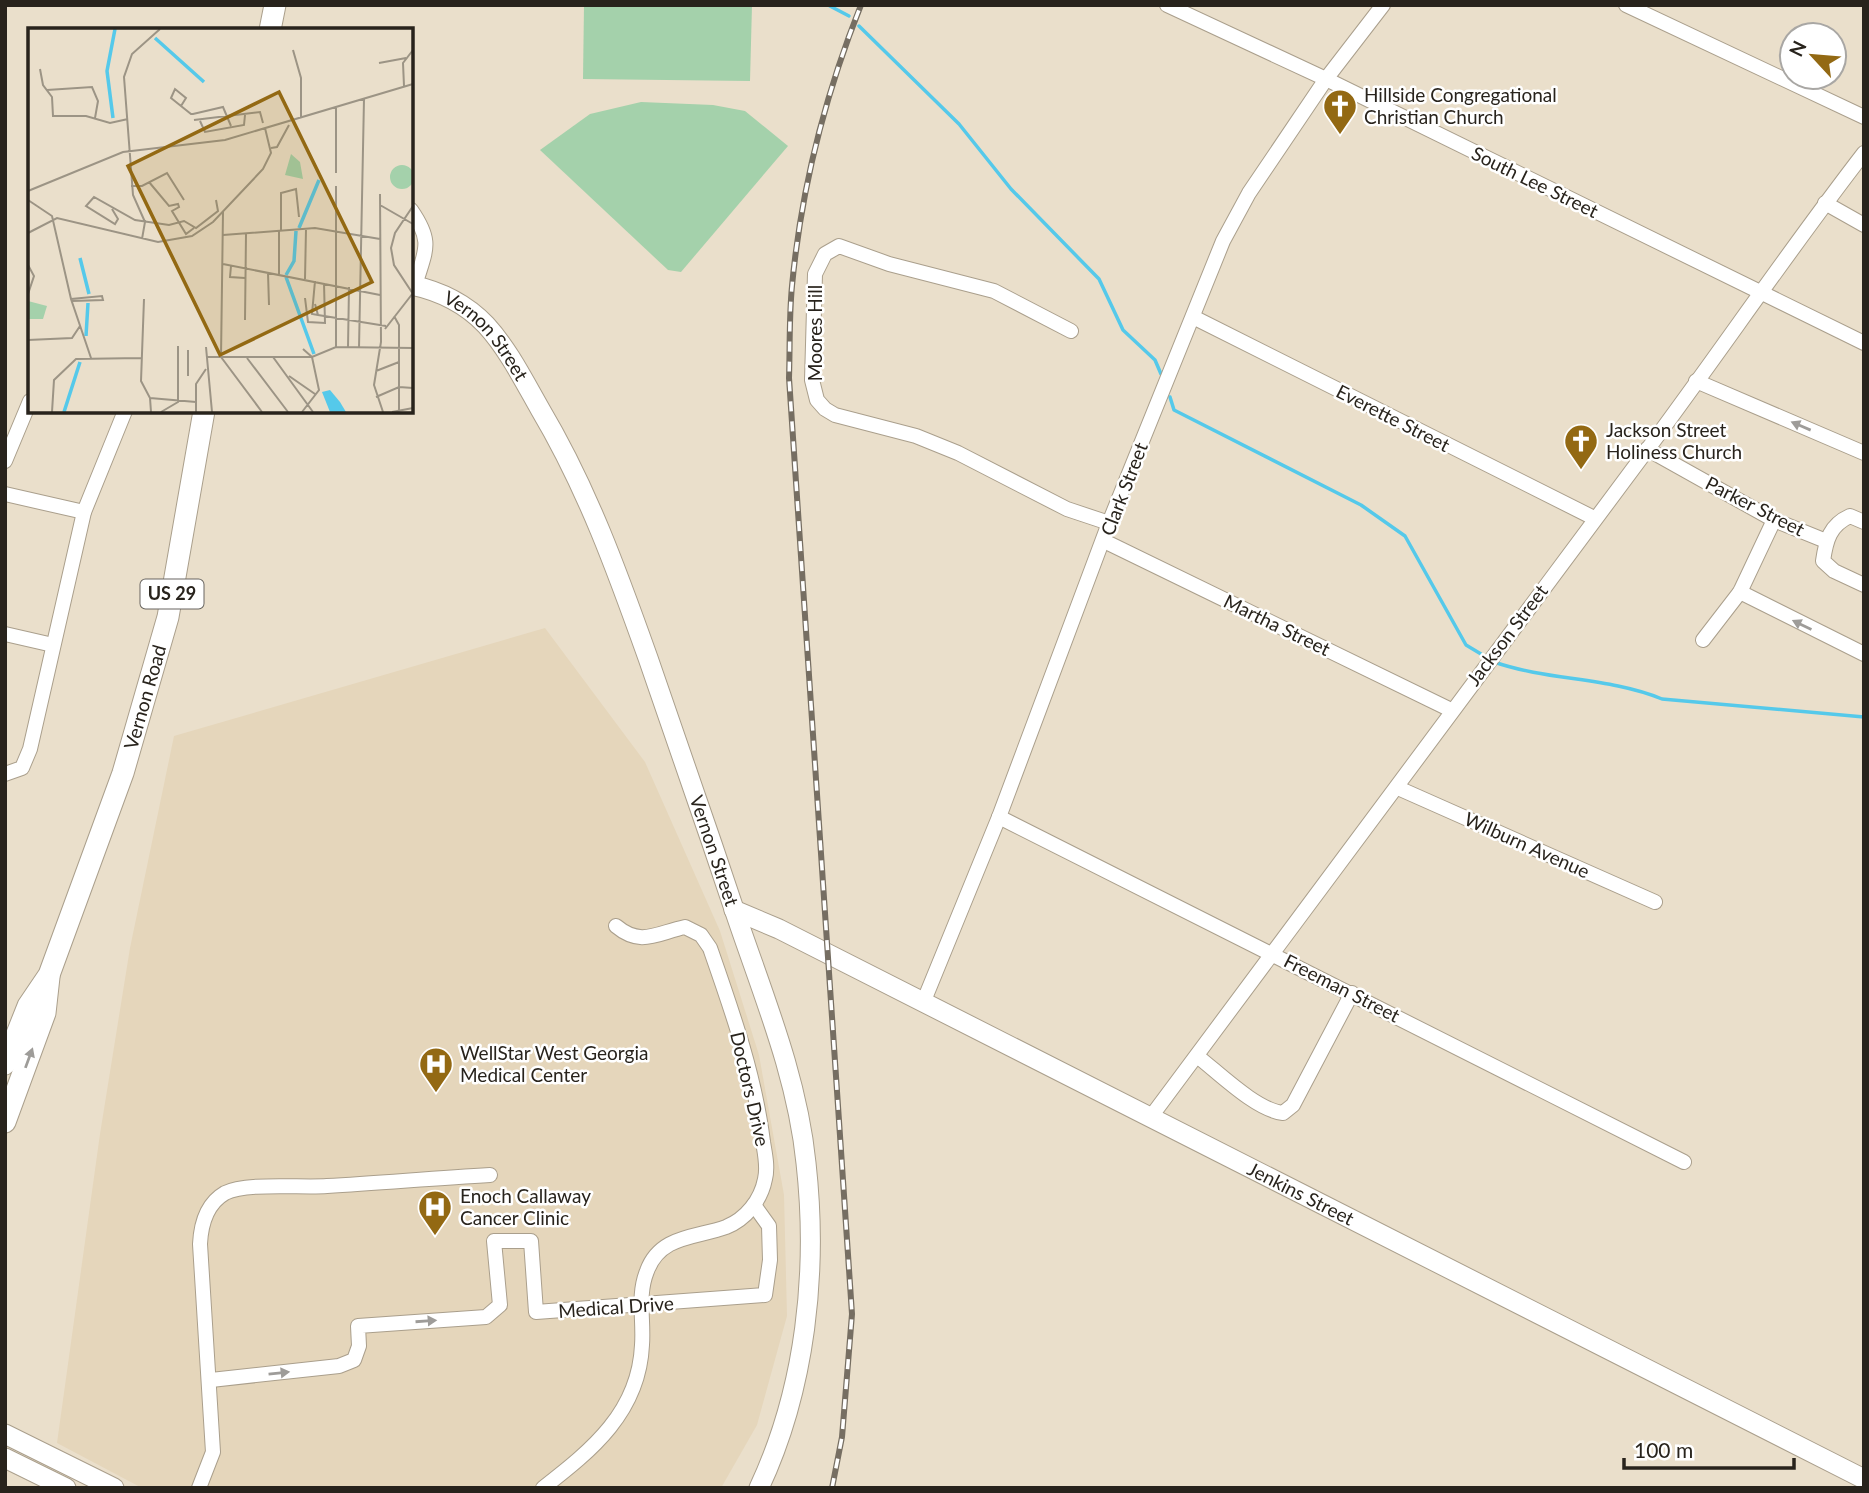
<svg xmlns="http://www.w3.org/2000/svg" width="1869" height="1493" font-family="Lato,sans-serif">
<rect width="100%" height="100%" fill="#eadfcb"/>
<path fill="#e5d6bb" d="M545 628 645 762 720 931 759 1055 784 1195 787 1316 757 1425 721 1488H142L57 1443 100 1134 130 948 174 736Z"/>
<g fill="#a4d1ab">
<path d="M584 5H752L750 81 583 79Z"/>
<path d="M641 102 713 105 745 111 788 146 681 272 668 270 540 150 590 114Z"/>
</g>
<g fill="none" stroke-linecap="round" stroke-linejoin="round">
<g stroke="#55c9ea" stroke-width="3.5">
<path d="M828 5 849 16"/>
<path d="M859 26 959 124 1011 189 1099 279 1123 330 1155 360 1161 374"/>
<path d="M1170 397 1174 410 1361 505 1405 536 1466 645 1481 654"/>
<path d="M1494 662C1549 681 1608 677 1662 699L1864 717"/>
</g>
<g stroke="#aa9f8c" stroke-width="16">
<g id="street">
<path d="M1167 5 1326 79 1864 343"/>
<path d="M1626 5 1864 117"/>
<path d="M1825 203 1864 225"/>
<path d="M411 210C434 243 425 250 415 286"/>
<path d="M1193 317 1594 518"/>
<path d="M1071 331 994 291 889 264 839 246 825 254 815 274 812 380 817 400 825 409 835 415 916 436 958 453 1067 509 1109 523"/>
<path d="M1696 381 1864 453"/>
<path d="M1647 449 1774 520 1826 541"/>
<path d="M5 461 30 401"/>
<path d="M5 494 84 512"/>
<path d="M1864 522 1850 516C1830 525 1826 540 1823 561L1834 571 1864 585"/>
<path d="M1104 541 1451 710"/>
<path d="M1740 592 1864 654"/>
<path d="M5 634 53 645"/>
<path d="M1703 640 1740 592 1774 520"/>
<path d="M5 774 22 768 30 749 84 512 125 411"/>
<path d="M1398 788 1655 902"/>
<path d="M999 817 1684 1162"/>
<path d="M923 1003 999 817 1109 523 1223 241 1249 193 1326 79 1383 5"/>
<path d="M1197 1056C1219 1073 1256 1110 1283 1113L1293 1105 1352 993"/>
<path d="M1150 1118C1317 896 1481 672 1647 450 1720 352 1789 250 1864 153"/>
<path d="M211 1380 339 1366 354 1360 359 1346 358 1326 486 1317 500 1305 494 1241H531L536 1312 765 1295 770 1260 769 1226 754 1205"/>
<path d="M199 1488 213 1452 200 1244C201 1224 206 1204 225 1193 246 1182 302 1188 327 1186 381 1183 435 1178 490 1175"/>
<path d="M543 1488C592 1450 639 1412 642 1345 644 1319 637 1296 647 1271 660 1235 696 1238 726 1227 746 1219 761 1200 765 1179 768 1167 765 1154 763 1142 755 1076 732 1011 710 948L701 935 685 927C657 933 641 947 616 926"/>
</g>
</g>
<g stroke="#aa9f8c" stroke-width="21">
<g id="secondary">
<path id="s1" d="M411 285C440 291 466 304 486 325 508 349 524 381 540 409 587 488 617 571 648 658 677 741 706 825 734 909 762 993 797 1074 806 1163 818 1271 806 1388 759 1488"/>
<path id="s2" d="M734 910 779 929 1864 1479"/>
<path d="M5 1434 114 1488"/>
<path d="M5 1458 66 1488"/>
</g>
</g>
<g stroke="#aa9f8c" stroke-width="23">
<g id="primary">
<path d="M270 30 275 5"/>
<path id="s3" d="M5 1064 28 1006 49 975 123 773 168 617 204 411"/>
<path d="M5 1122 45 1013 49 977"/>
</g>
</g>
<use href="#street" stroke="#fff" stroke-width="14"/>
<use href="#secondary" stroke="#fff" stroke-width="19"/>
<use href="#primary" stroke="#fff" stroke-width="21"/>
<g stroke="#766e62" stroke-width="6">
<path id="rail" d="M832 1488 842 1437 852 1314 789 378C790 348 789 317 792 286 801 190 825 95 861 5"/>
</g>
<use href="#rail" stroke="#fff" stroke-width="3.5" stroke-dasharray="10" stroke-linecap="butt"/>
</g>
<defs><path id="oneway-solid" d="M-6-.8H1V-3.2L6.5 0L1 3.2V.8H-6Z" transform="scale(1.75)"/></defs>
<g fill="#9e9c99">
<use href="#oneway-solid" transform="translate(1801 426) rotate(-157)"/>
<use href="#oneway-solid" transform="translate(1802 625) rotate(-154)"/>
<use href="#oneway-solid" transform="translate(29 1058) rotate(-70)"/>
<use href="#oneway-solid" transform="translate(426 1321) rotate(-4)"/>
<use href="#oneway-solid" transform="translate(279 1373) rotate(-6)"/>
</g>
<defs>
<g id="church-pin" transform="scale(1.75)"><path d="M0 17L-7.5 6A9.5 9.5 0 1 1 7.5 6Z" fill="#936913" stroke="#fff"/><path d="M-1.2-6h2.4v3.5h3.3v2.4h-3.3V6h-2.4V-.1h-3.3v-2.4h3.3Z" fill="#fff"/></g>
<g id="hospital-pin" transform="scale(1.75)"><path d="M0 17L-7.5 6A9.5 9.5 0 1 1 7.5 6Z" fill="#936913" stroke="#fff"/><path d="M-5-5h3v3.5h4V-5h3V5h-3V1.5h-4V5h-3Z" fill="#fff"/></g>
</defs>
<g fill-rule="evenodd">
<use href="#church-pin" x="1340" y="106"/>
<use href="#church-pin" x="1581" y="441"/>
<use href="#hospital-pin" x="436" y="1064"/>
<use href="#hospital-pin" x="435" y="1207"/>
</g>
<g text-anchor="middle" stroke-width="5" stroke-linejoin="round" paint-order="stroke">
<rect fill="#fff" stroke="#686560" stroke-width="2" x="140.5" y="579.5" width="63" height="29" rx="5"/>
<g font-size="18" font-weight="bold" fill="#28231c">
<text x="172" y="600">US 29</text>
</g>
<g font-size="19" fill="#28231c" stroke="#fff" text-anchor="start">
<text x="1364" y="102">Hillside Congregational<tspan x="1364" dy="22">Christian Church</tspan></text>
<text x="1606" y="437">Jackson Street<tspan x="1606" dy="22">Holiness Church</tspan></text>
<text x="460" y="1060">WellStar West Georgia<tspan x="460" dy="22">Medical Center</tspan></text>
<text x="460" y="1203">Enoch Callaway<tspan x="460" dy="22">Cancer Clinic</tspan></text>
</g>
<g font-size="19" fill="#28231c" stroke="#fff">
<text transform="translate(1535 182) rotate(26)" y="7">South Lee Street</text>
<text transform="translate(815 333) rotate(-90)" y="7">Moores Hill</text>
<text dy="7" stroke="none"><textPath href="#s1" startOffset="94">Vernon Street</textPath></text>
<text transform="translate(1393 418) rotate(27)" y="7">Everette Street</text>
<text transform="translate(1124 489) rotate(-69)" y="7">Clark Street</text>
<text transform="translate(1755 506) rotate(27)" y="7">Parker Street</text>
<text transform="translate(1277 625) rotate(26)" y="7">Martha Street</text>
<text transform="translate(1507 635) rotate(-53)" y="7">Jackson Street</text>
<text dy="7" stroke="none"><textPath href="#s3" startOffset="394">Vernon Road</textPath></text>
<text transform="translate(1527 845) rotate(24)" y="7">Wilburn Avenue</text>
<text dy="7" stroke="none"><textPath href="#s1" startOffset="662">Vernon Street</textPath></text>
<text transform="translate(1342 988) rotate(27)" y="7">Freeman Street</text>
<text transform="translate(750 1089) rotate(77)" y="7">Doctors Drive</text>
<text dy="7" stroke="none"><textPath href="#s2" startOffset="634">Jenkins Street</textPath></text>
<text transform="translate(616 1307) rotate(-4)" y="7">Medical Drive</text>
</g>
</g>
<g transform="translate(28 28)">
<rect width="385" height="385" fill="#eadfcb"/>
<path d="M263 126 272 134 275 151 257 147ZM362 149a12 12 0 1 1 24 0a12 12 0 1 1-24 0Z" fill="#a4d1ab"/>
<path d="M0 273 19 278 15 291H0Z" fill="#a4d1ab"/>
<path d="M302 362 312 374 318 384H302L294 364Z" fill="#55c9ea"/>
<path fill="none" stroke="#55c9ea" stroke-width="3.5" d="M127 10 176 54M85 90 79 43 87 1M271 200 291 152M52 230 61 266M258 247 266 233 268 203M258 249 286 326M58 308 60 275M36 384 52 334"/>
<path fill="none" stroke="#9c9485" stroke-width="2" d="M265 22 273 50V90M351 35 378 30M12 41 15 57 24 69 25 88H58L82 95 100 91M376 58 375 35 385 22M19 62 64 59 70 73 67 90M153 78 158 70 147 61 143 70 163 86H165L195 79 203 98M166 92 232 84 235 95M172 93 177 104 216 97 217 87M243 120 249 119 261 97M308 145V79M121 154 141 178 150 176 151 179 144 183 158 206 166 200M103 158H114L139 145 156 172M308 158V319M0 163 95 124 197 112 385 56M352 166 353 314 346 357 355 384M0 172 24 188 43 271 63 330M352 177 385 196M385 178 367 205 363 220 366 237 385 266M84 181 90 191 87 196 58 178 66 169 107 192 141 197 156 193 168 200 190 183 188 172M195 184 193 329 234 384M253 202V165L268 161 271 189M0 205 29 190 130 214 164 208 185 194 235 141 243 125 237 100M195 207 287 200 352 211M114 211 117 194 105 167 96 49 104 26 132 1M195 236 352 267M0 237 6 248 0 266M203 238 202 249 217 250M240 245 241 277M251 246V203M277 251 278 201M277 270 280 294 297 295 296 255M43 271 74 268 75 272 44 273M116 271 113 353 122 370 123 384M287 276 290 287 284 286 287 253M290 287 358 298M366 288 371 297V384M217 292 218 206M357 301 385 265M0 312 44 310 52 298M178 319 184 384M320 319 321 259M331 320 336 71M160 322V348M178 329H284L308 319 385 320M245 329 285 384M219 330 260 384M348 343 371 334M261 348 287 366M348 369 371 359 385 360M122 370 168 374M24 384 26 352 48 331 113 330M133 384 150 374V318M168 384V356L178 341M274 384 291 362 284 329 275 321M364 384 385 380"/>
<path fill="#936913" fill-opacity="0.15" stroke="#936913" stroke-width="3.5" d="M251 64 344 254 192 327 100 138Z"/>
<rect width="385" height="385" fill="none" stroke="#28231c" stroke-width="3.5"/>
</g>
<rect width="1869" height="1493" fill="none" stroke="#28231c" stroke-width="14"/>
<g transform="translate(1813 56) rotate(296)"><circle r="33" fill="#ffffff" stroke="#a9a7a4" stroke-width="2"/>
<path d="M0-5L12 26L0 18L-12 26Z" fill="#936913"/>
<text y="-10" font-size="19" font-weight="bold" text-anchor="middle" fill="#28231c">N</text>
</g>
<path d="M1624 1458v10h170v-10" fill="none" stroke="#28231c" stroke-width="3.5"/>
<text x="1634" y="1458" font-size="21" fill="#28231c" stroke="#ffffff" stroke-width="5" paint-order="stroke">100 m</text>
</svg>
